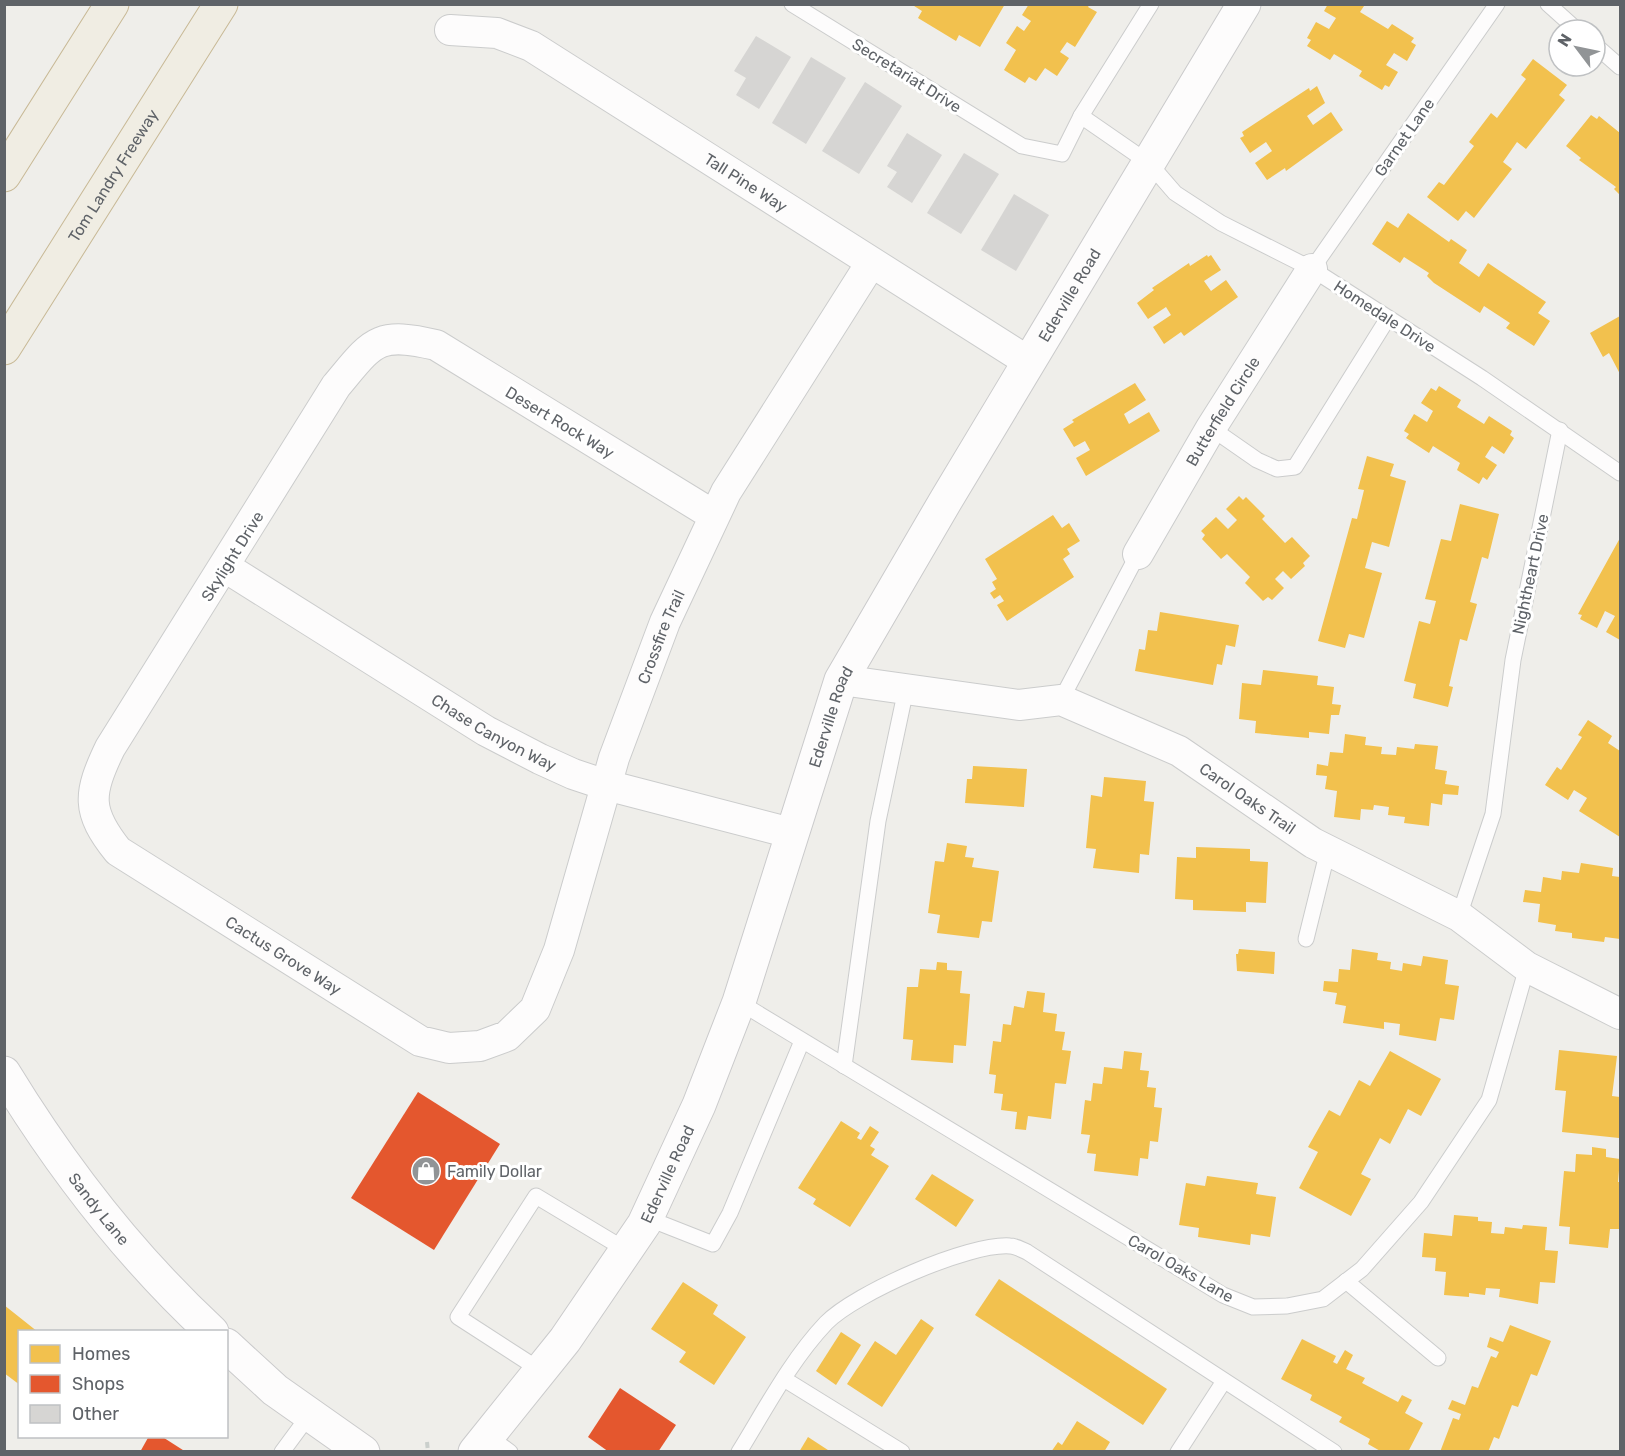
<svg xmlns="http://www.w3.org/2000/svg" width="1625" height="1456" font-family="Rubik,sans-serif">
<rect width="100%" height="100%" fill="#efeeea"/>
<g fill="#f2c14e">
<path d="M911 4H1005L980 47 959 35 956 41 918 18 922 11Z"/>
<path d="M1029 4H1090L1088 7 1097 12 1075 47 1067 42 1060 52 1069 58 1057 76 1045 68 1036 81 1029 77 1025 83 1004 70 1016 50 1006 43 1017 26 1024 31 1031 21 1022 15Z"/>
<path d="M1328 4H1361L1364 6 1360 12 1388 29 1392 24 1414 38 1411 42 1416 45 1407 61 1394 53 1386 65 1398 72 1389 87 1385 85 1382 90 1359 76 1362 71 1334 54 1330 60 1307 46 1311 40 1307 38 1316 22 1329 29 1336 18 1324 11Z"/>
<path d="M1533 59 1567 85 1559 95 1565 100 1526 149 1517 142 1503 162 1512 169 1474 218 1466 211 1458 221 1427 197 1439 182 1444 185 1474 146 1469 142 1491 113 1497 118 1526 79 1521 75Z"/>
<path d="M1317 86 1325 103 1307 116 1313 125 1331 112 1343 130 1286 171 1285 168 1267 180 1255 163 1272 151 1266 142 1250 153 1240 138 1244 136 1242 132 1309 88 1310 91Z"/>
<path d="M1591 115 1597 119 1599 116 1620 133V195L1614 189 1616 187 1579 160 1581 158 1566 146Z"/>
<path d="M1408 213 1449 242 1451 239 1467 250 1459 263 1479 277 1488 263 1546 302 1538 313 1550 321 1534 346 1506 328 1510 323 1484 306 1480 313 1434 283 1427 276 1429 273 1404 257 1400 263 1372 244 1387 221 1398 228Z"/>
<path d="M1207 255 1208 257 1211 255 1221 270 1204 281 1211 291 1226 280 1238 297 1184 336 1181 332 1164 344 1153 327 1171 315 1166 307 1148 319 1137 303 1154 290 1152 288 1189 263 1190 266Z"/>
<path d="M1620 316V374L1609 353 1603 357 1590 333Z"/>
<path d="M1135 383 1146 400 1124 414 1129 424 1149 412 1160 431 1086 476 1076 458 1090 450 1085 441 1074 447 1063 429 1074 422 1072 420Z"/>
<path d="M1439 386 1461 400 1457 407 1484 424 1489 416 1512 431 1510 435 1514 438 1504 454 1492 446 1485 457 1497 465 1487 480 1483 477 1479 484 1457 470 1460 463 1433 446 1429 453 1406 438 1409 434 1404 431 1414 414 1427 422 1433 411 1421 403 1431 388 1436 391Z"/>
<path d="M1367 456 1394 464 1390 476 1406 481 1389 547 1372 542 1365 568 1382 573 1364 638 1349 634 1345 648 1318 641 1352 518 1357 519 1364 490 1358 489Z"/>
<path d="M1239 496 1243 500 1246 497 1265 516 1262 519 1285 543 1292 537 1310 556 1303 563 1305 566 1291 579 1283 571 1275 579 1284 588 1272 600 1268 597 1263 601 1245 583 1250 577 1227 554 1221 559 1202 539 1205 535 1201 531 1216 517 1228 529 1237 520 1226 509Z"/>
<path d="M1460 504 1499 514 1488 559 1482 557 1470 602 1477 604 1467 641 1460 639 1449 686 1453 687 1448 707 1413 698 1416 684 1404 681 1419 621 1430 624 1436 601 1425 599 1441 539 1451 541Z"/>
<path d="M1053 515 1062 528 1069 523 1080 541 1067 549 1070 554 1063 559 1074 577 1007 621 997 605 1004 601 1000 595 994 599 990 593 996 589 992 582 997 579 985 559Z"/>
<path d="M1620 538V640L1606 632 1615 616 1605 611 1597 628 1580 619 1582 615 1578 614Z"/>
<path d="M1160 612 1239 625 1235 647 1226 645 1222 665 1217 664 1213 685 1135 671 1139 649 1145 650 1148 630 1157 631Z"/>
<path d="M1263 670 1318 676 1317 685 1334 687 1332 704 1341 705 1339 715H1331L1329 734 1309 732V738L1255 733 1256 721 1239 719 1242 683 1261 685Z"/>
<path d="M1588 720 1612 736 1608 743 1620 751V837L1579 811 1587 798 1574 790 1568 800 1545 785 1557 767 1561 770 1582 737 1578 735Z"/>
<path d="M1345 734 1366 737 1365 745 1382 747 1381 754 1396 755 1397 747 1414 749 1415 744 1438 746 1435 769 1447 771 1445 784 1459 786 1458 795 1443 794 1442 805 1431 803 1429 826 1404 823 1405 817 1388 815 1389 807 1374 805 1373 810 1361 809 1360 820 1334 817 1337 791 1325 789 1327 776 1316 775 1317 764 1328 766 1330 752 1343 753Z"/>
<path d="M973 766 1027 769 1024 807 965 803 967 779H972Z"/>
<path d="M1104 777 1146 781 1144 801 1154 802 1149 855 1140 854 1139 873 1093 868 1096 849 1086 848 1091 795 1102 797Z"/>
<path d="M947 843 967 846 965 857 974 858 972 867 999 871 992 922 982 921 979 938 937 933 940 915 928 913 935 861 944 862Z"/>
<path d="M1196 847 1250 849V861L1268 862 1266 903 1246 902V912L1193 910V900L1175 899 1177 857 1196 858Z"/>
<path d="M1581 863 1613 868 1612 876 1620 877V939L1605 937 1604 942 1572 938V933L1555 931 1556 925 1538 922 1540 904 1523 902 1525 890 1541 892 1543 877 1561 880 1562 871 1579 873Z"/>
<path d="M1239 949 1275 952 1274 974 1237 971 1236 954H1238Z"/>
<path d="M1352 949 1378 953 1377 960 1391 962 1390 969 1402 971 1403 963 1421 966 1423 956 1448 960 1445 984 1459 986 1454 1020 1440 1018 1436 1041 1399 1035 1400 1024 1384 1022V1029L1343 1023 1346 1006 1335 1004 1337 993 1323 991 1324 981 1338 982 1339 969 1350 970Z"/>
<path d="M937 962 947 963V970L962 971 960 993 970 994 966 1046 954 1045 953 1063 911 1060 913 1040 903 1039 907 987H918L920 969 936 970Z"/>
<path d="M1027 991 1045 993 1043 1012 1057 1014 1055 1031 1065 1032 1062 1050 1071 1051 1066 1084 1055 1083 1051 1119 1028 1116 1026 1130 1015 1129 1017 1112 1001 1110 1003 1094 994 1093 996 1075 989 1074 993 1041 1001 1042 1003 1024 1011 1025 1014 1006 1024 1008Z"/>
<path d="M1559 1050 1617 1056 1612 1096 1620 1097 1619 1138 1562 1132 1566 1091 1555 1090Z"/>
<path d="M1124 1051 1142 1053 1140 1070 1149 1071 1147 1087 1156 1088 1154 1107 1162 1108 1158 1142 1150 1141 1148 1159 1140 1158 1138 1176 1094 1171 1096 1154 1087 1153 1090 1135 1081 1134 1085 1100 1091 1101 1093 1083 1102 1084 1104 1067 1122 1069Z"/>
<path d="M1390 1051 1441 1079 1421 1116 1408 1109 1390 1144 1380 1138 1361 1174 1371 1179 1351 1216 1299 1188 1318 1152 1308 1147 1329 1110 1340 1116 1359 1080 1370 1086Z"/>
<path d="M841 1121 860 1133 857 1138 861 1140 870 1126 879 1132 870 1146 875 1149 871 1155 889 1166 850 1227 813 1204 816 1199 798 1188Z"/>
<path d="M1592 1147 1606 1149V1157L1620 1159 1618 1182H1620V1229H1610L1608 1248 1569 1244 1570 1227 1559 1226 1564 1171 1575 1172 1576 1154 1592 1155Z"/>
<path d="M932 1174 974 1200 956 1227 915 1199Z"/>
<path d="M1207 1176 1258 1183 1256 1194 1276 1197 1270 1237 1251 1234 1250 1245 1198 1237 1199 1228 1179 1225 1186 1183 1205 1186Z"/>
<path d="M1454 1215 1478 1217V1221L1492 1222 1491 1233 1504 1234 1505 1227 1522 1229 1523 1225 1547 1227 1545 1250 1558 1251 1555 1283 1540 1282 1538 1304 1499 1297 1500 1289 1486 1288 1485 1295 1469 1293V1297L1444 1295 1446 1272 1435 1271 1436 1258 1422 1257 1424 1233 1452 1236Z"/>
<path d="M999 1279 1167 1389 1143 1425 975 1315Z"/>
<path d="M683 1282 718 1305 713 1314 746 1337 714 1385 679 1362 686 1352 651 1329Z"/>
<path d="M4 1305 38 1332H20V1385L4 1373Z"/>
<path d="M921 1319 934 1328 882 1407 847 1384 875 1341 896 1355Z"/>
<path d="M1510 1325 1551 1341 1537 1376 1531 1374 1518 1407 1512 1405 1499 1439 1494 1437 1488 1452H1440L1453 1418 1459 1420 1461 1414 1448 1409 1452 1400 1465 1405 1472 1386 1478 1388 1491 1356 1496 1358 1499 1352 1487 1347 1490 1337 1503 1342Z"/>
<path d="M841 1332 861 1345 836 1385 816 1371Z"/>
<path d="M1302 1339 1336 1356 1333 1362 1337 1364 1345 1350 1353 1355 1346 1369 1365 1378 1362 1383 1398 1402 1402 1395 1412 1400 1405 1413 1423 1423 1408 1452H1382L1368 1444 1370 1439 1339 1422 1342 1417 1310 1400 1312 1395 1281 1379Z"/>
<path d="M1077 1421 1110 1442 1104 1452H1051L1058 1442 1062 1445Z"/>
<path d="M808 1437 831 1452H799Z"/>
</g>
<g fill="#e4572e">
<path d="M418 1092 500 1144 434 1250 351 1198Z"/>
<path d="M620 1388 676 1425 658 1452H609L588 1437Z"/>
<path d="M149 1436H161L186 1452H140Z"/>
</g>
<g fill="#d6d5d3">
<path d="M756 36 791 57 759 109 736 95 746 78 734 71Z"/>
<path d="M811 57 846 78 806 144 772 123Z"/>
<path d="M865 82 902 106 859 174 822 151Z"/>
<path d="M907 133 942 155 912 203 887 187 897 172 887 166Z"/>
<path d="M964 153 999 174 961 234 927 213Z"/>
<path d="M1014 194 1049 215 1016 271 981 250Z"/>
</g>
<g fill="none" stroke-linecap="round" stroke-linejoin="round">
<g stroke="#cbcccc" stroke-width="17">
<g id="lane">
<path d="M792 4 1022 146 1062 154 1081 116 1151 4"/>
<path d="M1548 4 1577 30"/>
<path d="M1595 45 1620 67"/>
<path d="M1081 116 1149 163 1175 193 1221 223 1312 269 1482 378 1620 473"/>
<path d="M1312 269 1497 4"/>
<path d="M1211 428 1257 460 1277 469 1295 467 1388 318"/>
<path d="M1061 700 1138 554"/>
<path d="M1459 916 1493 814 1513 660 1560 430"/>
<path d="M1306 939 1328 850"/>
<path d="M739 1002 1223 1295 1253 1307 1287 1306 1323 1299 1362 1269 1421 1202 1489 1100 1527 967"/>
<path d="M844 1066 878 821 906 689"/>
<path d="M647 1218 713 1244 730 1213 802 1041"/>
<path d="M1346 1281 1438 1358"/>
<path d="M540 1370 458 1317 536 1196 626 1250"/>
<path d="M784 1379 902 1452"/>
<path d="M488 1436 510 1452"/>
<path d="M282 1452 310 1414"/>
<path d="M739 1452C766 1408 791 1360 826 1323 855 1293 969 1243 1010 1246 1016 1246 1022 1250 1027 1252L1334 1452"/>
<path d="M1178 1452 1224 1381"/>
</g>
</g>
<g stroke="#cbcccc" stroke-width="32">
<g id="street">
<path id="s1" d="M450 30 497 33 531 46 1029 362"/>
<path id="s2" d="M713 515 436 345C376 331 373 342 336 386L110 748C88 794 86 811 118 851L420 1041 449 1048 480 1046 507 1036 535 1009 559 950 614 758 665 622 726 492 871 263"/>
<path id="s3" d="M1138 554 1211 428 1312 269"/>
<path id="s4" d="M225 567 486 731 540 759 573 774 606 785 791 833"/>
<path id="s5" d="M841 680 1019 705 1061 700 1179 751 1313 843 1459 916 1527 967 1620 1014"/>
</g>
</g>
<g stroke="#cacacb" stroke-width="35">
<g id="secondary">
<path id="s6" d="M4 1073C62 1168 130 1256 212 1332"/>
<path d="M226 1345 275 1390 363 1452"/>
<path id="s7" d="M475 1452 565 1340 644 1224 699 1105 739 1002 841 680 946 500 1244 4"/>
</g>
</g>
<g stroke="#c8b996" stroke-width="35">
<g id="highway">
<path d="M4 175 112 4"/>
<path id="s8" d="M4 348 221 4"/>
</g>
</g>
<path stroke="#cacfcc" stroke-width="4" stroke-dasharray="6 3" stroke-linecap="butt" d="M427 1442 428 1452"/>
<use href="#lane" stroke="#fdfcfc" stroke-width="15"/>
<use href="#street" stroke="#fdfcfc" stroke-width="30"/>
<use href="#secondary" stroke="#fdfcfc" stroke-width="33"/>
<use href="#highway" stroke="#f0ede3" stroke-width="33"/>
</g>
<defs>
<g id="shop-disc" transform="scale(1.5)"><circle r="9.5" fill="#919496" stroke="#fff"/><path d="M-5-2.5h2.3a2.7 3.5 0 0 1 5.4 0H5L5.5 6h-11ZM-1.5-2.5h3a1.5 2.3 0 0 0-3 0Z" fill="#fff"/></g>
</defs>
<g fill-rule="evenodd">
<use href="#shop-disc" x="426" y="1171"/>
</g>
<g text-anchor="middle" stroke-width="6" stroke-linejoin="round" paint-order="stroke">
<g font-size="16" fill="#5f6368" stroke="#fff">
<text transform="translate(907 75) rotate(32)" y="6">Secretariat Drive</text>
<text transform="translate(1404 137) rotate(-55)" y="6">Garnet Lane</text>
<text dy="6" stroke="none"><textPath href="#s8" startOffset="204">Tom Landry Freeway</textPath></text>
<text dy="6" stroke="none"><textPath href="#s1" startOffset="338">Tall Pine Way</textPath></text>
<text dy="6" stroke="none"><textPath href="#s7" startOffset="1311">Ederville Road</textPath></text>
<text transform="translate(1385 316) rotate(33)" y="6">Homedale Drive</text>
<text dy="6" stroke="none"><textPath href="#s3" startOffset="166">Butterfield Circle</textPath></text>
<text transform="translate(560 422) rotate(31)" y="6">Desert Rock Way</text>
<text transform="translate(232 556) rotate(-58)" y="6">Skylight Drive</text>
<text transform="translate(1530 574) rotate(-78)" y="6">Nightheart Drive</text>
<text dy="6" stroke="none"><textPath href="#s2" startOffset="1862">Crossfire Trail</textPath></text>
<text dy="6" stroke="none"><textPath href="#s7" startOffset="825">Ederville Road</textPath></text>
<text dy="6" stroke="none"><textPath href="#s4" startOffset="316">Chase Canyon Way</textPath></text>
<text dy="6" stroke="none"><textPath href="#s5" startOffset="434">Carol Oaks Trail</textPath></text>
<text dy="6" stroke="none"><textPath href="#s2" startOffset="1179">Cactus Grove Way</textPath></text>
<text dy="6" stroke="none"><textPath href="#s7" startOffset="339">Ederville Road</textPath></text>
<text dy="6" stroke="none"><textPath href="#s6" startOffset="166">Sandy Lane</textPath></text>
<text transform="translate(1181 1268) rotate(30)" y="6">Carol Oaks Lane</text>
</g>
<g font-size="16" fill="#5f6368" stroke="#fff" text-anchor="start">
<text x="447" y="1177">Family Dollar</text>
</g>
</g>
<rect width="1625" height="1456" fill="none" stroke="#5f6368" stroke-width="12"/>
<rect x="18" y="1330" width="210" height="108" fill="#ffffff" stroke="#bfc1c3" stroke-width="1.5"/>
<rect x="30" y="1345" width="30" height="18" fill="#f2c14e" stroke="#bfc1c3" stroke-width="1.5"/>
<text x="72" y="1360" font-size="18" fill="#5f6368">Homes</text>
<rect x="30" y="1375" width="30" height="18" fill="#e4572e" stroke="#bfc1c3" stroke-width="1.5"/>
<text x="72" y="1390" font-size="18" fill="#5f6368">Shops</text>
<rect x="30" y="1405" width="30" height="18" fill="#d6d5d3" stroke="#bfc1c3" stroke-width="1.5"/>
<text x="72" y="1420" font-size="18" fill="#5f6368">Other</text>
<g transform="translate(1577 48) rotate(302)"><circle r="28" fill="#ffffff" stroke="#bfc1c3" stroke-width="1.5"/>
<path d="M0-4.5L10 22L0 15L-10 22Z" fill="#919496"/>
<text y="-9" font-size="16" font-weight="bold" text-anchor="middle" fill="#5f6368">N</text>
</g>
</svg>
